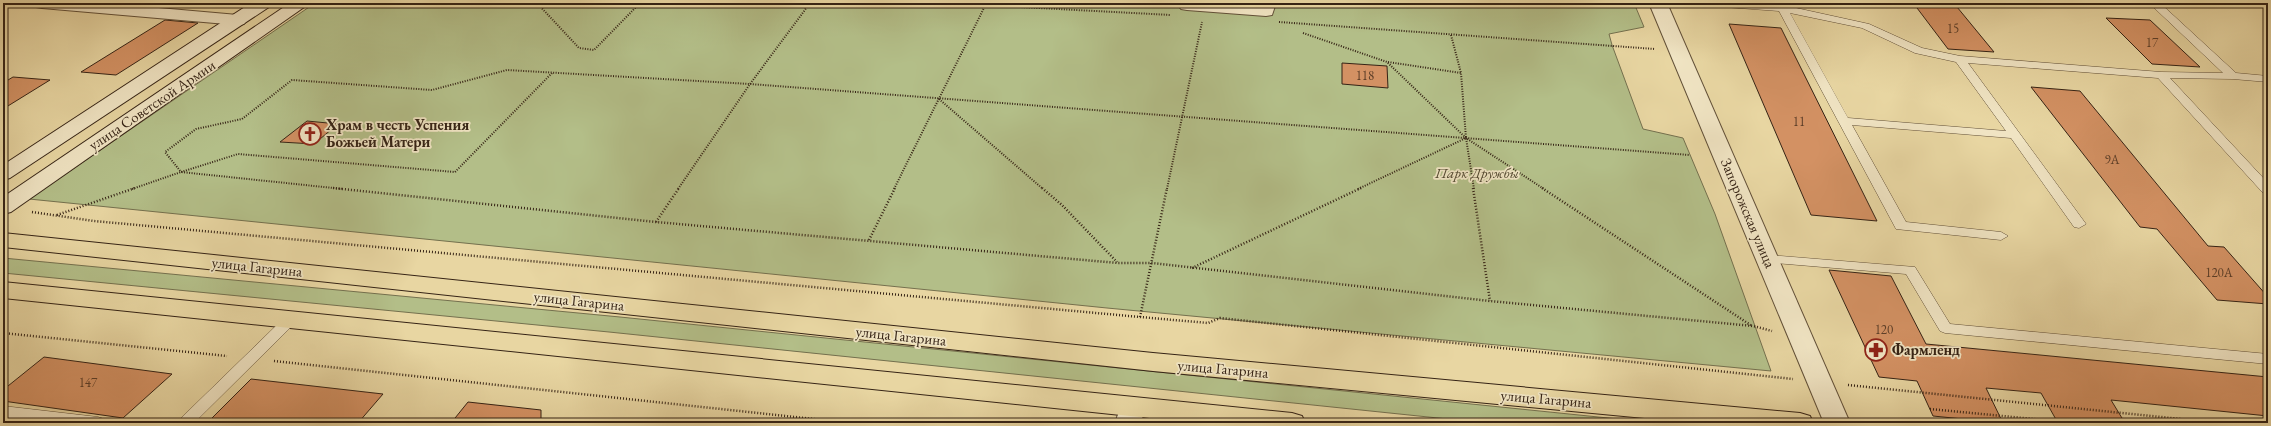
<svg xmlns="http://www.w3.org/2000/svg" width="2271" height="426" font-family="'EB Garamond',serif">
<rect width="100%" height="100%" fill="#e8d6a2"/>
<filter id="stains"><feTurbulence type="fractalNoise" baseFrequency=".005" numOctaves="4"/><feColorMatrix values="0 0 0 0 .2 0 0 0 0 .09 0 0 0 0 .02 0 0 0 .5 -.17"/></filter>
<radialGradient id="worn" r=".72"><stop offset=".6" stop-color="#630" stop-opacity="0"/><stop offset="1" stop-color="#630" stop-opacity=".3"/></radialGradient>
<g fill="#b3be88" stroke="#74704e">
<path d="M315 3H1634L1644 27 1609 34 1612 45 1643 129 1683 138 1715 214 1771 371 1107 308 29 199Z"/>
<path d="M3 258 620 317 1657 423H1486L609 332 3 273Z"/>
</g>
<g fill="#d39163" stroke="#352315">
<path d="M1914 4 1957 7 1994 52 1948 49Z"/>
<path d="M2106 18 2150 20 2200 67 2152 64Z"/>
<path d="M165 20 198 23 116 75 81 72Z"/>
<path d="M1729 24 1781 28 1877 221 1811 215Z"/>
<path d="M1342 63 1387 66 1388 88 1342 84Z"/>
<path d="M13 77 50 80 3 109V83Z"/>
<path d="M2031 87 2080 91 2208 246 2224 247 2268 297V304L2217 300 2157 229 2140 227Z"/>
<path d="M307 121 338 124 314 144 280 142Z"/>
<path d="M1829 270 1891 276 1926 344 2268 377V416L2111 400 2125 423H2058L2041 393 1986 388 2003 423 1933 416 1917 381 1879 377Z"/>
<path d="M44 357 172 374 123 418 3 401V390Z"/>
<path d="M251 379 383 394 358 423H207Z"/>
<path d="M468 402 541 410V423H451Z"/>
</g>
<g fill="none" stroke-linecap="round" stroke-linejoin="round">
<g stroke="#625038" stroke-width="1">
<g id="service">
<path d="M1706 3H1785L1787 6 1869 24 1922 48 1960 56 2161 72 2223 73 2149 3H2160L2236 73 2268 76V82L2233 79 2170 78 2268 183V195L2264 194 2158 78 1968 63 2086 224 2079 228 2074 227 2011 138 1852 125 1906 222 2001 232 2008 236 2001 240 1896 229 1779 11 1711 6ZM1790 13 1862 28 1915 53 1956 62 2006 131 1848 118Z"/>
<path d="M1768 255 1915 267 1950 324 2268 354V364L1945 333 1940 331 1906 274 1763 262 1761 259 1763 256Z"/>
<path d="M290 315 295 317 297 320 295 323 194 423H176L285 317Z"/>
<path d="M3 406 98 417 104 419 106 423H48L3 418Z"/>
</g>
</g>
<g stroke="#625038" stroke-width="2">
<g id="minor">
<path d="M33 3H102L238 15 244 16 247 20 244 24 238 25 42 8 36 7Z"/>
<path d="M1180 3 1258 5V3H1276L1272 15 1266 16 1187 10 1181 9 1178 5Z"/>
</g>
</g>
<g stroke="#625038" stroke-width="2">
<g id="tertiary">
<path d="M1649 3H1667L1850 423H1824Z"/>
<path d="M1132 397 1141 400 1145 407 1141 423H1115L1123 400Z"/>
</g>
</g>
<g stroke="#352315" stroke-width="2">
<g id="secondary">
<path d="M251 3H272L269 7 10 178 3 180V165Z"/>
<path d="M290 3H310L11 212 3 214V197Z"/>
</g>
</g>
<g stroke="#352315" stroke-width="2">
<g id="primary">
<path d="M3 233 1153 353 1800 413 1810 416 1813 423H1697L1153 371 3 247Z"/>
<path d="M3 282 1292 413 1302 416 1305 423H1197L3 298Z"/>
</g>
</g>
<g stroke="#352315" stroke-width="2" stroke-dasharray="1 1.5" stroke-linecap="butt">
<path d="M537 3 579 48 594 50 640 3"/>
<path d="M944 3 1171 15"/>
<path d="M1279 22 1655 49"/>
<path d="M1303 33 1387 62 1466 138 1544 189"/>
<path d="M1451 35 1461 73 1466 138 1474 189"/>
<path d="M1388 62 1461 73"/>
<path d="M552 73 455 172 238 154 181 172 165 152 196 129 242 119 292 80 432 90 507 70 750 84 1690 155"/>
<path d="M939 99 1043 189"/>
<path d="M132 189 181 172 343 189"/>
<path d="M678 189 750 84 810 3"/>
<path d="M894 189 985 6"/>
<path d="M1167 189 1202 22"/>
<path d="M1358 189 1466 138"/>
</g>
<g stroke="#352315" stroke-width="2.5" stroke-dasharray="1 2" stroke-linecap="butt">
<path d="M333 188 656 222 1118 263H1152L1490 301 1753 326 1772 331"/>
<path d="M1042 188 1062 205 1117 262"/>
<path d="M1473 188 1490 301"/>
<path d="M1542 188 1752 326"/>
<path d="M32 212 94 221 1140 317 1208 323 1220 318 1793 379"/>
<path d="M57 215 135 188"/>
<path d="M656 222 679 188"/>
<path d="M869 240 895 188"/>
<path d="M1192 268 1361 188"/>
<path d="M1140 317 1167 188"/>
<path d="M3 333 227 356"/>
<path d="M274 361 851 423"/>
<path d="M1848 385 2220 423"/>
<path d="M1930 409 2075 423"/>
</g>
<use href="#service" fill="#f0e4c3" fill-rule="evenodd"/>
<use href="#minor" fill="#f0e4c3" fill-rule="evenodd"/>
<use href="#tertiary" fill="#f0e4c3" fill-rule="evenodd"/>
<use href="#secondary" fill="#f0e4c3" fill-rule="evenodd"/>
<use href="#primary" fill="#e8d6a2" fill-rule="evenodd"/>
</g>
<defs>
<g id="church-ring" transform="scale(1.15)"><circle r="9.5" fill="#f0e4c3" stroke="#8f2418" stroke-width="1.5"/><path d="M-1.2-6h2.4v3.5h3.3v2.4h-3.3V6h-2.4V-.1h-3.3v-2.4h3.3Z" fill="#8f2418"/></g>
<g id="pharmacy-ring" transform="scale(1.15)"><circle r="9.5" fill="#f0e4c3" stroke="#8f2418" stroke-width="1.5"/><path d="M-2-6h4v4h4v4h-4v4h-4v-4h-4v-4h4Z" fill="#8f2418"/></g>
</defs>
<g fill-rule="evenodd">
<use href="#church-ring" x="310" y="134"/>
<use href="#pharmacy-ring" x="1876" y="350"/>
</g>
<g text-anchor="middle" stroke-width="3.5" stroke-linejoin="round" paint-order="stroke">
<g font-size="13" fill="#5c3e28">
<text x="1953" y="33">15</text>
<text x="2152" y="47">17</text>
<text x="1365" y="80">118</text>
<text x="1799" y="126">11</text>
<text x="2112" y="164">9А</text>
<text x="2219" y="277">120А</text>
<text x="1884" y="334">120</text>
<text x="88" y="387">147</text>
</g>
<g font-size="15" fill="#352315" stroke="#f0e4c3">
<text transform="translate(152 105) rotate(-34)" y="5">улица Советской Армии</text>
<text transform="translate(1748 213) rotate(67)" y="5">Запорожская улица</text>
<text transform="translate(257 267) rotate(6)" y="5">улица Гагарина</text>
<text transform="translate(579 301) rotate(6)" y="5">улица Гагарина</text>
<text transform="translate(901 336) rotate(6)" y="5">улица Гагарина</text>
<text transform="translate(1223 369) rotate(5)" y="5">улица Гагарина</text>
<text transform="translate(1546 399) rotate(5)" y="5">улица Гагарина</text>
</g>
<g font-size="15" font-weight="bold" fill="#352315" stroke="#f0e4c3" text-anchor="start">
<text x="326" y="130">Храм в честь Успения<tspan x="326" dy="17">Божьей Матери</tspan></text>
<text x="1892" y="355">Фармленд</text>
</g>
<g font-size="15" font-style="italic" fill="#544a32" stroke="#f0e4c3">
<text x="1477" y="178">Парк Дружбы</text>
</g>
</g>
<rect width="2271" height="426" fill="none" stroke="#e8d6a2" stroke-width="16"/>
<rect x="4" y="4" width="2263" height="418" fill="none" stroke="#352315" stroke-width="2"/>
<rect x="8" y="8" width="2255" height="410" fill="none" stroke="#352315"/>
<rect width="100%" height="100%" filter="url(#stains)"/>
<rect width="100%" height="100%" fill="url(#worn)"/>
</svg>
